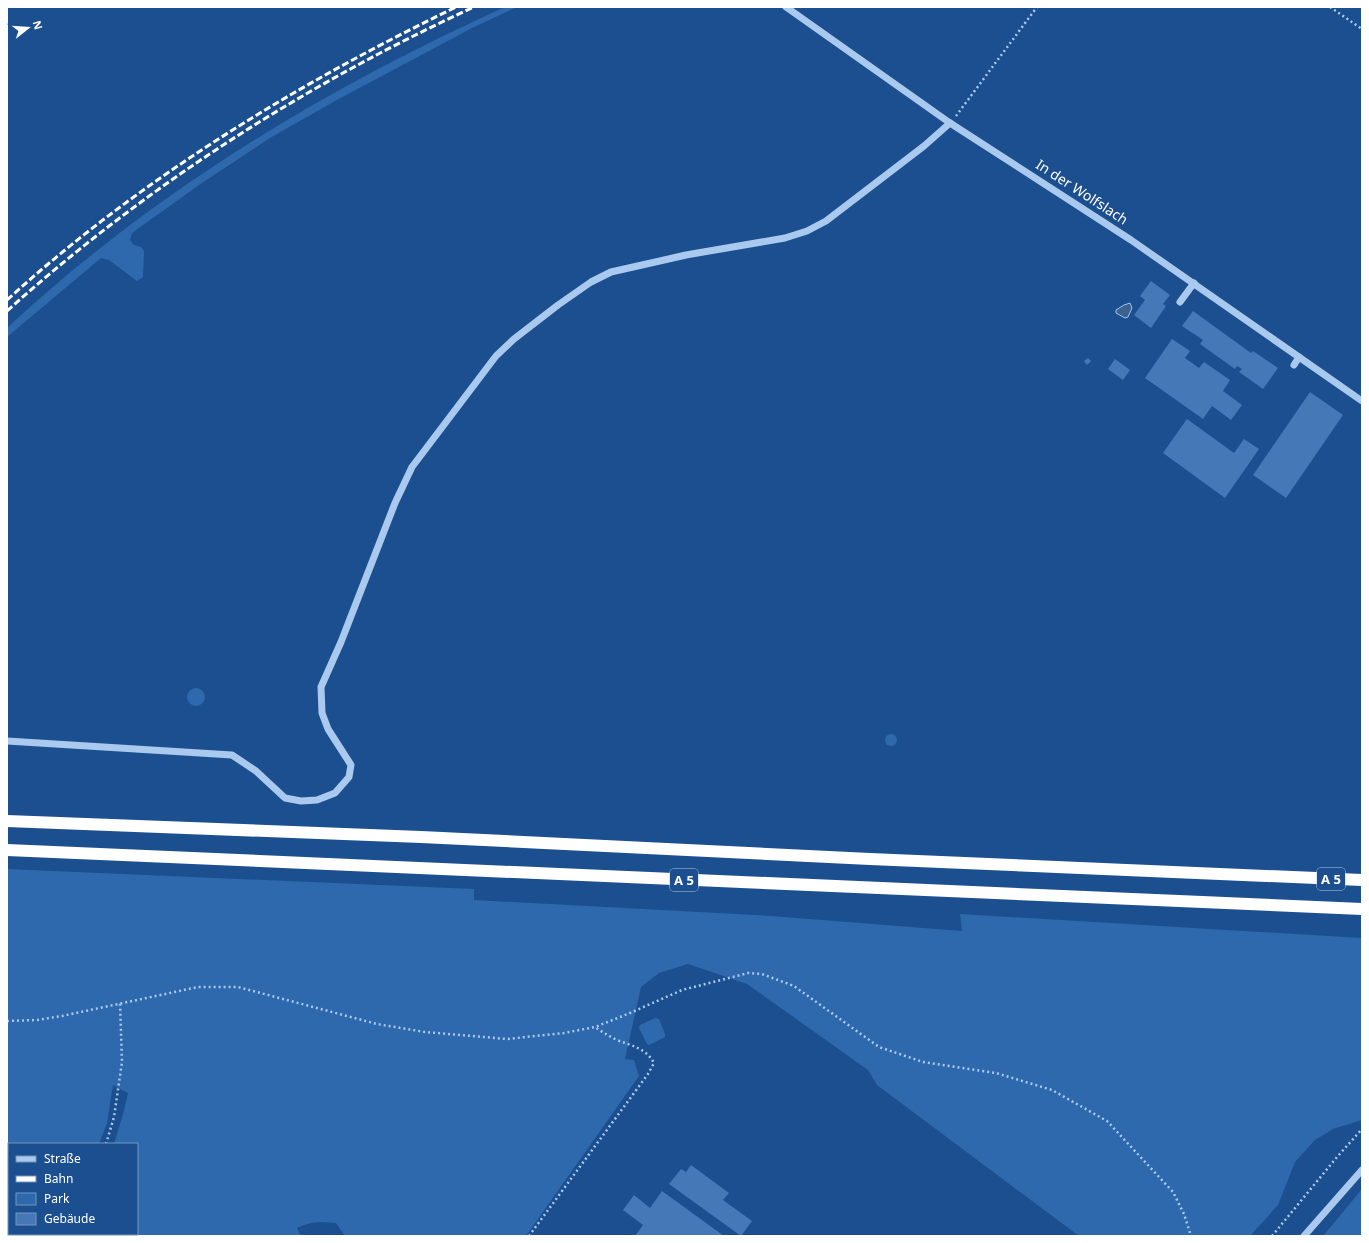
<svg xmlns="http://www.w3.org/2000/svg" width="1369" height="1243" font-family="'Noto Sans',sans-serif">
<rect width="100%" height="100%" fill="#1b4f8f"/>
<g fill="#2e69ad">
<path d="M505 7H517L472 28 335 101 270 138 199 185 132 233 130 240 134 245 141 247 144 251 143 277 137 281 109 260 101 258 7 337V328C153 192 324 89 505 7Z"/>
<circle cx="196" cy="697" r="9"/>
<circle cx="891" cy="740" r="6"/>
<path d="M7 869 474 889V900L771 916 962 931 960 914 1362 938V1120L1333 1129 1315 1140 1295 1162 1278 1205 1250 1236H1079L877 1085 868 1070 747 984 688 964 659 973 641 987 625 1059 634 1060 639 1076 526 1236H345L336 1223C322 1222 311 1221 297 1228L301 1236H69L70 1234H137V1144H114L123 1114 128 1093 113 1085 107 1123 99 1144H9V1234H51L50 1236H7Z"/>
<path d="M655 1018 659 1019 665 1034V1037L649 1045 647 1044 639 1028 640 1025Z"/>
<path d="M1362 1189V1235L1323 1236Z"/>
</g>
<path fill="#3c6290" stroke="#9cc4f0" d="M1130 303 1132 308 1128 317 1125 318 1116 313V310L1124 305Z"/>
<g fill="#4478b7">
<path d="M1151 281 1170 295 1163 304 1166 306 1151 328 1134 315 1145 300 1140 296Z"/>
<path d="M1193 311 1251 353 1253 351 1278 368 1263 389 1239 372 1242 369 1237 366 1235 369 1200 344 1203 340 1182 326Z"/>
<path d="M1172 339 1190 351 1185 358 1199 368 1204 362 1230 380 1223 391 1242 405 1231 420 1212 406 1203 419 1145 378Z"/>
<path d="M1088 358 1091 361 1087 365 1084 361Z"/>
<path d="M1115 359 1130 370 1123 380 1108 369Z"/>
<path d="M1310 392 1343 415 1286 498 1253 475Z"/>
<path d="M1187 419 1234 453 1244 439 1259 449 1225 498 1163 453Z"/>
<path d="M691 1165 729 1193 723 1200 752 1221 741 1236 669 1184 681 1169 686 1172Z"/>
<path d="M662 1191 724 1236H635L643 1225 623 1210 634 1195 650 1208Z"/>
</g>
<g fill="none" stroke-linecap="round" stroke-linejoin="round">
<g stroke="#a9c9ee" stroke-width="2.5" stroke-dasharray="2 3" stroke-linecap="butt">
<path d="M1330 7 1362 29"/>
<path d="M956 116 1037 7"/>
<path d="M7 1021 37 1020 62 1016 198 987H238L377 1024 425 1032 507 1039 564 1033 595 1027 630 1013 682 990 748 973 762 974 794 986 879 1047 923 1062 996 1073 1052 1090 1107 1121 1173 1192 1184 1214 1191 1236"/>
<path d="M106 1144 114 1117 122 1062 120 1003"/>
<path d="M61 1236 62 1234"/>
<path d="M529 1236 648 1074 654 1063C646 1048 632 1046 617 1040 609 1036 602 1032 595 1027"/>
<path d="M1272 1236 1337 1157 1362 1129"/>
</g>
<g stroke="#a9c9ee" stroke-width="7">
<path d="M786 7 950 123 1131 240 1362 401"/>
<path d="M1180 302 1194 283"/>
<path d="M1294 365 1299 357"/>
<path d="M7 741 232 755 256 771 285 798 301 801 317 800 335 793 349 777 351 765 328 729 322 713 321 687 341 642 395 503 412 467 496 356 514 339 558 305 591 282 611 272 686 255 785 238 807 231 826 221 924 146 950 123"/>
<path d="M1304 1236 1362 1170"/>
</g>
<g stroke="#fff" stroke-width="12">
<path d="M7 821 421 837 870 859 1362 880"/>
<path d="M7 850 1362 909"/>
</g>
<g stroke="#fff" stroke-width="3" stroke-dasharray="7 3" stroke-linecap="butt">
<path d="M7 300C140 179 295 85 456 7"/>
<path d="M7 311C146 186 304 85 474 7"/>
</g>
</g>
<g text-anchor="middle" stroke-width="4" stroke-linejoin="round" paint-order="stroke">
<g fill="#1b4f8f" stroke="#bbcadd" stroke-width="1">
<rect x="1317" y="868" width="28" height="22" rx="3"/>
<rect x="670" y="869" width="28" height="22" rx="3"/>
</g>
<g font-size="13" font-weight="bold" fill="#fff">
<text x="1331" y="884">A 5</text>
<text x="684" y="885">A 5</text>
</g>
<g font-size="14" fill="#fff" stroke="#1b4f8f">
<text transform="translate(1082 192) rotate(33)" y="5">In der Wolfslach</text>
</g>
</g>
<rect width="1369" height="1243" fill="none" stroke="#ffffff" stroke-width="16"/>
<rect x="8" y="1143" width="130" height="92" fill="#1b4f8f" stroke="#7695bc"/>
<rect x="16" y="1156" width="20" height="6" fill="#a9c9ee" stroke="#7695bc"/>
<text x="44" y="1163" font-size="12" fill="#ffffff">Straße</text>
<rect x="16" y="1176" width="20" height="6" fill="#ffffff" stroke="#7695bc"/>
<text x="44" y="1183" font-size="12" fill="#ffffff">Bahn</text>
<rect x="16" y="1193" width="20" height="12" fill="#2e69ad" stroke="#7695bc"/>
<text x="44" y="1203" font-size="12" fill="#ffffff">Park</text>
<rect x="16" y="1213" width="20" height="12" fill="#4478b7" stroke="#7695bc"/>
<text x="44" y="1223" font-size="12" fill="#ffffff">Gebäude</text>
<g transform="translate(28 28) rotate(73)" stroke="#1b4f8f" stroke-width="3" paint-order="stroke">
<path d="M0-3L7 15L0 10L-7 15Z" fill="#ffffff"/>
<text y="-6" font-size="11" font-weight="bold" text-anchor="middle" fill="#ffffff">N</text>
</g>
</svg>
